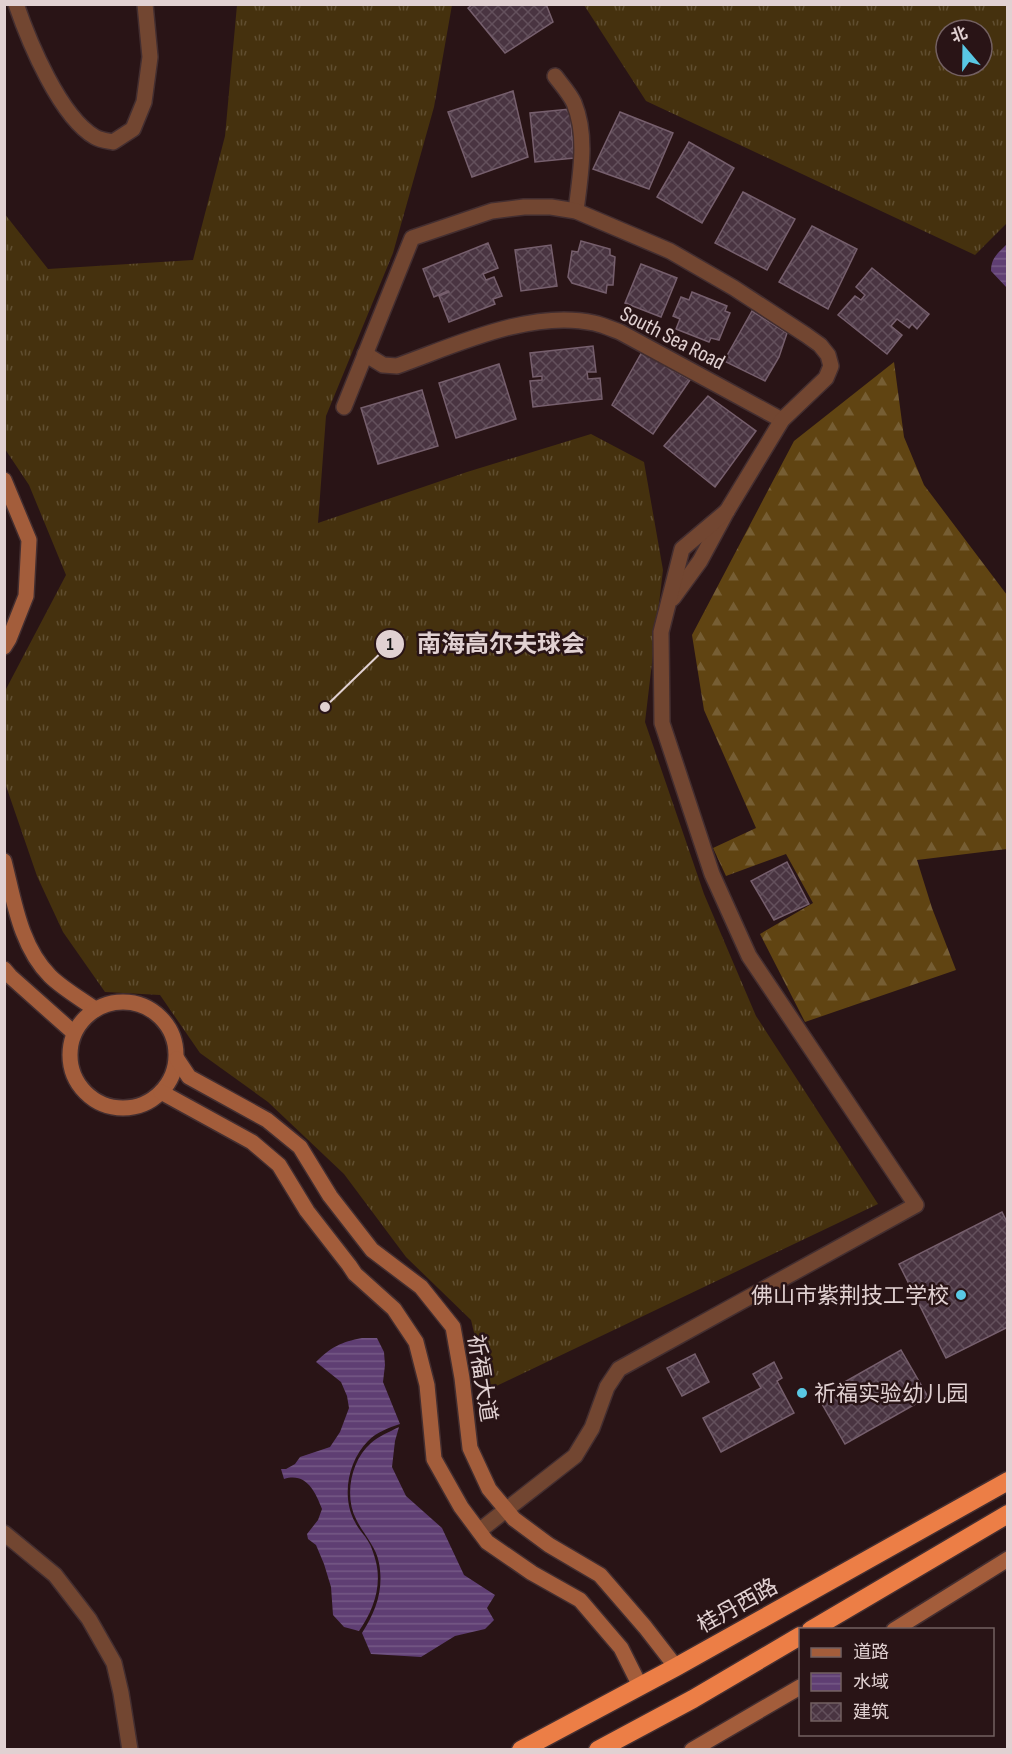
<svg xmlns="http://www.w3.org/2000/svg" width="1012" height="1754" font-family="'Sofia Sans Condensed','Noto Sans SC',sans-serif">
<defs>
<pattern id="grass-tufts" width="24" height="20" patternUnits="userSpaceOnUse" patternTransform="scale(1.5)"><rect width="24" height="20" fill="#45310e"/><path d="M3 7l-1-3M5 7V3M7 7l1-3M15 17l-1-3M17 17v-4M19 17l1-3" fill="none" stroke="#604e30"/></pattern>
<pattern id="forest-firs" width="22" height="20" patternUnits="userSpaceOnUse" patternTransform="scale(1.5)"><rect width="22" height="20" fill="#604412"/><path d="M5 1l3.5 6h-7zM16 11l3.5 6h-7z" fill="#765e34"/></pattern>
<pattern id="water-rules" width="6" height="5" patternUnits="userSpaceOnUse" patternTransform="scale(1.5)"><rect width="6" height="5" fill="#5f3e73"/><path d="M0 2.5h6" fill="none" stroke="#765986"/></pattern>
<pattern id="building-cross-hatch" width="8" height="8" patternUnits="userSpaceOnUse" patternTransform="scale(1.5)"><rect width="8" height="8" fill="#493441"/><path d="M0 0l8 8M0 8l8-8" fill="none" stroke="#63505c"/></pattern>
</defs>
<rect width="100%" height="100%" fill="#291416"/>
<g fill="url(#grass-tufts)" fill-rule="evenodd">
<path d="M237 5H452L434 107 393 253 326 416 318 523 467 472 591 434 644 462 663 570 645 722 704 894 756 1016 878 1204 488 1390 471 1320 406 1257 344 1174 268 1102 200 1053 160 995 105 992 63 932 37 876 5 783V691L66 575 29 485 5 449 4 213 48 269 193 260 225 136Z"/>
<path d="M584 5H1007V223L975 255 646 101ZM946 30H982V66H946Z"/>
</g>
<path fill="url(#forest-firs)" d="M894 362 904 437 924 485 1007 595V849L917 860 932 908 956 970 805 1022 760 934 813 903 786 854 726 876 713 848 756 828 704 710 692 635 794 441Z"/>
<g fill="url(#water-rules)">
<path d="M1007 244V288L991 271C991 258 998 253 1007 244Z"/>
<path d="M362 1338H377L384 1352 385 1365 383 1382 400 1424C388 1428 377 1432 368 1441 348 1461 341 1497 355 1522 358 1529 364 1534 368 1541 372 1547 374 1555 376 1562 382 1587 373 1611 359 1631L344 1627 333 1615 331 1587 324 1564 316 1545 308 1539 307 1534 318 1520 322 1509C315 1491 306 1472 284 1479L281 1469H286L295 1464 300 1457 330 1447 340 1432 349 1408 347 1396 341 1382 316 1362C331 1347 341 1342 362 1338Z"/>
<path d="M399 1427 395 1441 392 1467 406 1496 442 1528 464 1575 495 1595 487 1608 494 1620 485 1629 455 1636 421 1657 371 1654 362 1633C376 1611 384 1590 379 1563 376 1546 363 1534 356 1519 344 1496 351 1460 371 1443 379 1436 389 1432 399 1427Z"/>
</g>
<g fill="url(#building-cross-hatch)" stroke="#765f6d" stroke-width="1.5">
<path d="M473 4H546L553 22 505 53 468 8Z"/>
<path d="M513 91 528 157 472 177 448 112Z"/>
<path d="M570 109 574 158 535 162 530 113Z"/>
<path d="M620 112 673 133 649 189 593 169Z"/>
<path d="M689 142 734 168 702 223 657 197Z"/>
<path d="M743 192 795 219 767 270 715 243Z"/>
<path d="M812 226 857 249 828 309 779 282Z"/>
<path d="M581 241 610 249V255L615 257 613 285H607L606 293 572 283 568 277 572 251 578 252Z"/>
<path d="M488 243 498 268 483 274 486 280 494 277 502 296 493 299 495 304 449 322 439 296 449 292 448 291 434 297 423 269Z"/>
<path d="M551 245 557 286 521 291 515 250Z"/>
<path d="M641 264 677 278 661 317 625 303Z"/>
<path d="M872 268 929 314 917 329 912 324 909 328 897 319 891 326 902 335 887 354 838 315 855 296 861 300 865 295 856 287Z"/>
<path d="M692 292 727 306 725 311 730 313 719 340 711 338 709 342 676 329 680 319 673 316 681 297 689 300Z"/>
<path d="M752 311 787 333 779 357 765 381 724 361Z"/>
<path d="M593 346 596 372H587L588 379 600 378 602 399 533 407 530 381 542 380V376L533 377 530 353Z"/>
<path d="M642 352 690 380 653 434 612 405Z"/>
<path d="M499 364 516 419 456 438 439 383Z"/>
<path d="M422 390 438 446 378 464 361 408Z"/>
<path d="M708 396 756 431 715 487 664 446Z"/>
<path d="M787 862 809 904 774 920 751 881Z"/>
<path d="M1002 1212 1008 1224V1327L946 1358 899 1264Z"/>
<path d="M901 1350 928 1397 845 1444 818 1397Z"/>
<path d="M695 1354 709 1382 682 1396 667 1368Z"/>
<path d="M774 1362 782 1378 777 1381 794 1413 721 1452 703 1418 761 1388 753 1374Z"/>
</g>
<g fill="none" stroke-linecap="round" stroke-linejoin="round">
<g stroke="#432e30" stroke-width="18">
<g id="street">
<path d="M16 4C29 42 60 117 95 137 100 140 108 141 113 142L133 129 144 102 150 57 145 4"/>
<path d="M555 76C561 84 570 94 574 103 588 137 580 176 576 211"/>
<path d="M365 354 383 365 397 366C456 345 531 309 594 323 603 325 612 329 620 332L782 420"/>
<path d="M344 407 412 238 492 211 524 207H551L576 211 670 251 734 288 806 335 820 345 828 355 831 366 826 378 782 420 727 511 700 561 673 598"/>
<path d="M479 1531 575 1456 592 1428 607 1387 619 1369 916 1205 749 956 712 874 662 723 661 632 682 549 727 511"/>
<path d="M4 1533 55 1575 89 1619 114 1663 121 1693 130 1750"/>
</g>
</g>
<g stroke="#432e30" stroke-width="18">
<g id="secondary">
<path d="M4 480 29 540 26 596 9 639 4 647"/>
<path d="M4 861C14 900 20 946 50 976 62 988 81 999 95 1009"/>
<path d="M4 969 10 976 74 1033"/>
<circle cx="123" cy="1055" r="53"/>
<path d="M177 1059 189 1077 267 1120 300 1147 330 1196 372 1250 421 1287 453 1327 462 1378 470 1448 489 1489 514 1519 549 1545 600 1575 645 1627 676 1667"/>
<path d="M161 1092 252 1142 279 1165 307 1211 349 1265 355 1274 394 1309 416 1342 427 1385 434 1459 461 1507 487 1542 532 1573 580 1600 621 1648 640 1686"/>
<path d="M894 1630 1008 1559"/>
<path d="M692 1750 800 1687"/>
</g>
</g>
<g stroke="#432e30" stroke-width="21">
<g id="highway">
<path d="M811 1630 1008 1514"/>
<path d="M521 1750 676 1667 1008 1481"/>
<path d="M598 1750 693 1699 800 1636"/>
</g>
</g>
<use href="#street" stroke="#724631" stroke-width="15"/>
<use href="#secondary" stroke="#a35d3b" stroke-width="15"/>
<use href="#highway" stroke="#ec7e46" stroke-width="18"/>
</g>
<g fill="#59c8e4" stroke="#291416" stroke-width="2">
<circle cx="961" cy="1295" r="6"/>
<circle cx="802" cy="1393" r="6"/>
</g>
<g text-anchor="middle" stroke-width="5" stroke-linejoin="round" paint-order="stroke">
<g font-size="22" fill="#e1d1d2" stroke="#291416">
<text transform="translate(673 337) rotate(27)" y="8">South Sea Road</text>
<text transform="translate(483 1378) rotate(81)" y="8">祈福大道</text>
<text transform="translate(737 1605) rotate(-29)" y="8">桂丹西路</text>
</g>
<g font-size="22" fill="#e1d1d2" stroke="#291416" text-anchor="end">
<text x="949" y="1303">佛山市紫荆技工学校</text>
<text x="814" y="1401" text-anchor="start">祈福实验幼儿园</text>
</g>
</g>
<path fill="none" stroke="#e1d1d2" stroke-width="2" d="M325 707L390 644"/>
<g fill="#e1d1d2" stroke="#291416" stroke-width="2">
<circle cx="325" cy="707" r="6"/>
<circle cx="390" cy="644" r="15"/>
</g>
<g font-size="18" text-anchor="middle" font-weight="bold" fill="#111">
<text x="390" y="650">1</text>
</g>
<g font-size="24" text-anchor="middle" font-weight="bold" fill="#e1d1d2" stroke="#291416" stroke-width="5" stroke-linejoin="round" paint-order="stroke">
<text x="501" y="652">南海高尔夫球会</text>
</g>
<rect width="1012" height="1754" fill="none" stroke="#e1d1d2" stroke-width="12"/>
<rect x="799" y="1628" width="195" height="108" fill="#291416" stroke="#736061" stroke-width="1.5"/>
<rect x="811" y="1648" width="30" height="9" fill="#a35d3b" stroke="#736061" stroke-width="1.5"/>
<text x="853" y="1658" font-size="18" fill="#e1d1d2">道路</text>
<rect x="811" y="1673" width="30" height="18" fill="url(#water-rules)" stroke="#736061" stroke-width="1.5"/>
<text x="853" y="1688" font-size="18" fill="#e1d1d2">水域</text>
<rect x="811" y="1703" width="30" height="18" fill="url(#building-cross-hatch)" stroke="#736061" stroke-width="1.5"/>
<text x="853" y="1718" font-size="18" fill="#e1d1d2">建筑</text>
<g transform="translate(964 48) rotate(340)"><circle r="28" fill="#291416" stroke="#736061" stroke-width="1.5"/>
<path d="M0-4.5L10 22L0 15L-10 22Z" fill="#59c8e4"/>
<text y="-9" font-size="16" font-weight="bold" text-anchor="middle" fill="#e1d1d2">北</text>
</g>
</svg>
